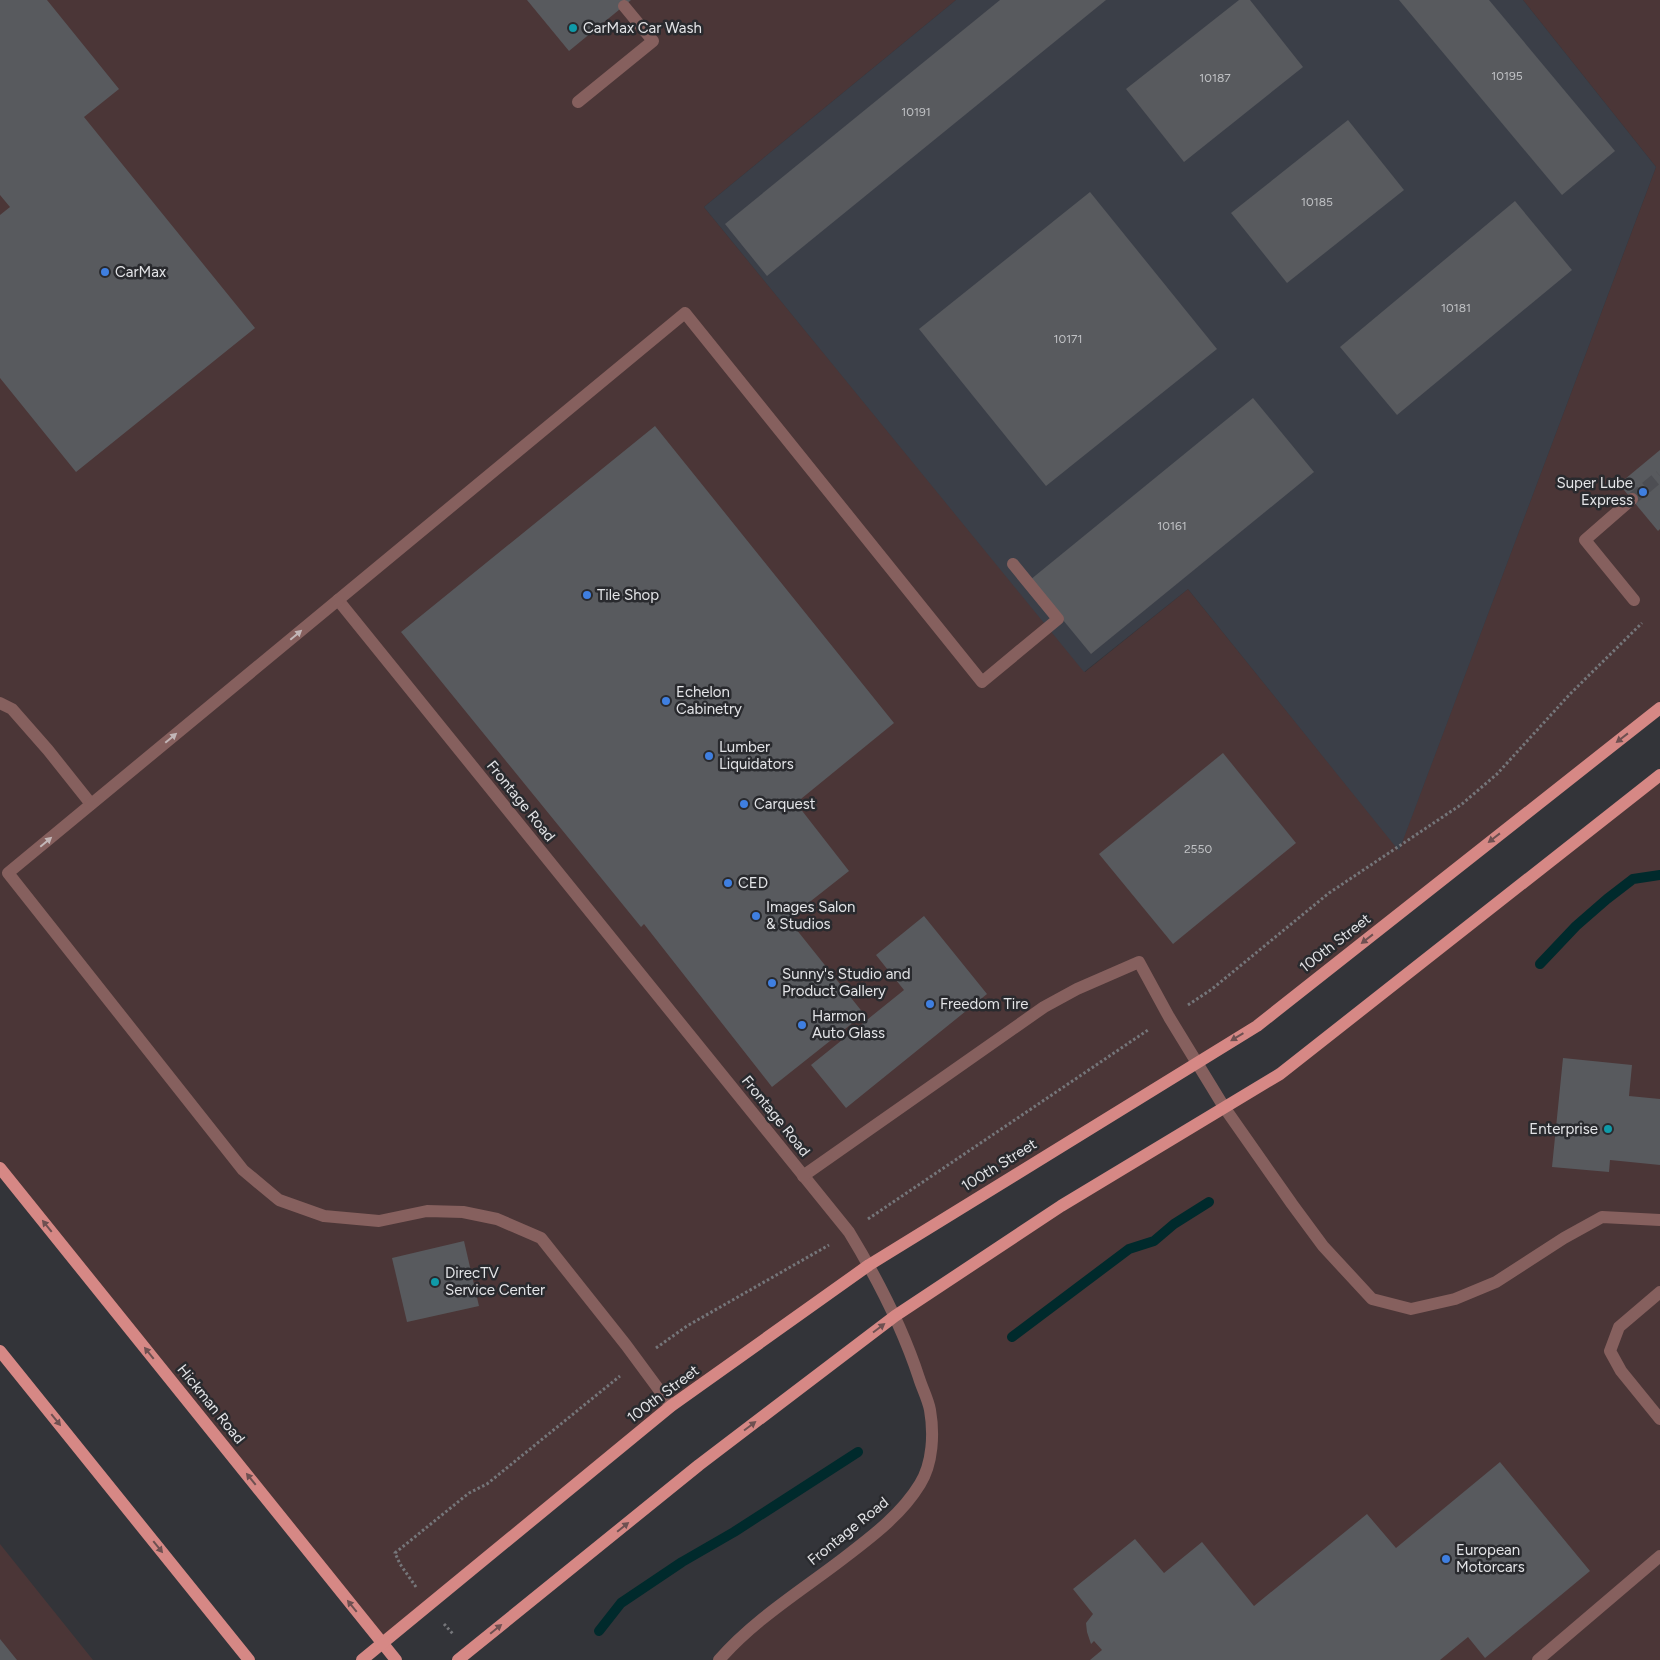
<svg xmlns="http://www.w3.org/2000/svg" width="1660" height="1660" font-family="Figtree,sans-serif">
<rect width="100%" height="100%" fill="#333439"/>
<g fill="#4b3637">
<path d="M0 0H956L704 207 1085 672 1188 589 1399 850 1656 167 1523 0H1660V708L1257 1026 1026 1167 671 1406 383 1644 0 1168Z"/>
<path d="M1660 775V1660H719L850 1553 921 1482 931 1423 895 1316 1280 1074Z"/>
<path d="M0 1544 24 1574 93 1660H0Z"/>
</g>
<path fill="#3b3f48" d="M956 0H1523L1656 167 1399 851 1188 589 1084 672 704 207Z"/>
<g fill="none" stroke-linecap="round" stroke-linejoin="round">
<g stroke="#002a2c" stroke-width="10">
<path d="M1540 964 1576 926 1607 899 1633 879 1660 875"/>
<path d="M1012 1337 1129 1249 1154 1241 1174 1224 1209 1202"/>
<path d="M599 1631 621 1603 682 1562 734 1532 858 1452"/>
</g>
</g>
<g fill="#585a5e">
<path d="M0 0H47L119 89 84 117 255 328 76 472 0 378V215L10 207 0 195Z"/>
<path d="M527 0H631L569 51Z"/>
<path d="M1000 0H1106L767 276 725 224Z"/>
<path d="M1239 0H1250L1303 67 1184 162 1126 89Z"/>
<path d="M1399 0H1489L1615 151 1562 195Z"/>
<path d="M1348 120 1404 190 1287 283 1231 213Z"/>
<path d="M1090 192 1217 349 1046 486 919 329Z"/>
<path d="M1515 201 1572 270 1397 415 1340 347Z"/>
<path d="M1253 398 1314 472 1091 654 1030 580Z"/>
<path d="M655 426 894 723 796 803 849 871 788 919 864 1014 772 1087 644 924 641 927 401 632Z"/>
<path d="M1660 450V529L1658 531 1619 484Z"/>
<path d="M1223 753 1296 843 1173 944 1099 854Z"/>
<path d="M924 916 987 994 846 1108 811 1065 904 990 876 955Z"/>
<path d="M1563 1058 1632 1065 1629 1096 1660 1099V1165L1610 1160 1609 1172 1552 1167Z"/>
<path d="M464 1241 479 1306 407 1322 392 1258Z"/>
<path d="M1500 1462 1590 1571 1485 1658 1468 1637 1440 1660H1090L1102 1650 1094 1641 1091 1644 1087 1632 1086 1623 1093 1614 1073 1589 1135 1539 1164 1573 1202 1542 1254 1606 1367 1514 1396 1548Z"/>
<path d="M0 1639 17 1660H0Z"/>
</g>
<g fill="none" stroke-linecap="round" stroke-linejoin="round">
<path stroke="#4d4e53" stroke-width="12" stroke-dasharray="12 6" stroke-linecap="butt" d="M1632 499 1660 476"/>
<g stroke="#75767a" stroke-width="3" stroke-dasharray="2.5 2.5" stroke-linecap="butt">
<path d="M1188 1005 1212 989 1329 893 1462 804 1497 774 1570 694 1642 623"/>
<path d="M868 1219 1148 1030"/>
<path d="M656 1348 687 1326 829 1245"/>
<path d="M416 1587 400 1564 395 1553 469 1493 487 1484 620 1376"/>
<path d="M444 1624 453 1634"/>
</g>
<g stroke="#86605e" stroke-width="12">
<path d="M578 102 653 41 624 6"/>
<path d="M1632 499 1585 540 1634 600"/>
<path d="M338 600 849 1232C877 1278 902 1326 919 1378 922 1388 928 1399 930 1410 934 1433 933 1463 920 1484 900 1517 867 1540 836 1564 796 1594 752 1622 719 1660"/>
<path d="M0 703 12 709 48 750 91 804"/>
<path d="M803 1176 1044 1007 1077 989 1139 962 1169 1017 1224 1107 1292 1204 1323 1246 1372 1299 1411 1309 1455 1299 1496 1282 1564 1238 1602 1217 1660 1220"/>
<path d="M1660 1292 1619 1327 1610 1351 1621 1371 1660 1419"/>
<path d="M671 1406 626 1345 541 1238 497 1219 463 1212 427 1211 379 1221 324 1216 279 1200 243 1170 8 873 685 313 982 682 1058 619 1013 564"/>
<path d="M1538 1660 1660 1556"/>
</g>
<g stroke="#d68885" stroke-width="12">
<path d="M0 1168 396 1660"/>
<path d="M0 1351 249 1660"/>
<path d="M362 1660 671 1406 869 1265 1257 1026 1660 708"/>
<path d="M458 1660 699 1465 895 1316 1061 1206 1280 1074 1660 775"/>
</g>
</g>
<defs><path id="oneway-solid" d="M-6-.8H1V-3.2L6.5 0L1 3.2V.8H-6Z" transform="scale(1.25)"/></defs>
<g fill="#c2b6b7">
<use href="#oneway-solid" transform="translate(296 635) rotate(-40)"/>
<use href="#oneway-solid" transform="translate(171 738) rotate(-40)"/>
<use href="#oneway-solid" transform="translate(46 842) rotate(-40)"/>
</g>
<g fill="#6e5051">
<use href="#oneway-solid" transform="translate(1622 738) rotate(142)"/>
<use href="#oneway-solid" transform="translate(1494 838) rotate(142)"/>
<use href="#oneway-solid" transform="translate(1367 939) rotate(142)"/>
<use href="#oneway-solid" transform="translate(1237 1037) rotate(149)"/>
<use href="#oneway-solid" transform="translate(47 1226) rotate(-129)"/>
<use href="#oneway-solid" transform="translate(879 1328) rotate(-37)"/>
<use href="#oneway-solid" transform="translate(149 1353) rotate(-129)"/>
<use href="#oneway-solid" transform="translate(56 1420) rotate(51)"/>
<use href="#oneway-solid" transform="translate(750 1426) rotate(-37)"/>
<use href="#oneway-solid" transform="translate(251 1479) rotate(-129)"/>
<use href="#oneway-solid" transform="translate(623 1527) rotate(-39)"/>
<use href="#oneway-solid" transform="translate(158 1547) rotate(51)"/>
<use href="#oneway-solid" transform="translate(352 1606) rotate(-129)"/>
<use href="#oneway-solid" transform="translate(496 1629) rotate(-39)"/>
</g>
<g fill="#0f9aa8" stroke="#292a2e" stroke-width="2">
<circle cx="573" cy="28" r="5"/>
<circle cx="1608" cy="1129" r="5"/>
<circle cx="435" cy="1282" r="5"/>
</g>
<g fill="#3f7fe0" stroke="#292a2e" stroke-width="2">
<circle cx="105" cy="272" r="5"/>
<circle cx="1643" cy="492" r="5"/>
<circle cx="587" cy="595" r="5"/>
<circle cx="666" cy="701" r="5"/>
<circle cx="709" cy="756" r="5"/>
<circle cx="744" cy="804" r="5"/>
<circle cx="728" cy="883" r="5"/>
<circle cx="756" cy="916" r="5"/>
<circle cx="772" cy="983" r="5"/>
<circle cx="930" cy="1004" r="5"/>
<circle cx="802" cy="1025" r="5"/>
<circle cx="1446" cy="1559" r="5"/>
</g>
<g text-anchor="middle" stroke-width="5" stroke-linejoin="round" paint-order="stroke">
<g font-size="12" fill="#c0c2c5">
<text x="1507" y="80">10195</text>
<text x="1215" y="82">10187</text>
<text x="916" y="116">10191</text>
<text x="1317" y="206">10185</text>
<text x="1456" y="312">10181</text>
<text x="1068" y="343">10171</text>
<text x="1172" y="530">10161</text>
<text x="1198" y="853">2550</text>
</g>
<g font-size="15" fill="#e3e4e7" stroke="#292a2e" text-anchor="start">
<text x="583" y="33">CarMax Car Wash</text>
<text x="115" y="277">CarMax</text>
<text x="1633" y="488" text-anchor="end">Super Lube<tspan x="1633" dy="17">Express</tspan></text>
<text x="597" y="600">Tile Shop</text>
<text x="676" y="697">Echelon<tspan x="676" dy="17">Cabinetry</tspan></text>
<text x="719" y="752">Lumber<tspan x="719" dy="17">Liquidators</tspan></text>
<text x="754" y="809">Carquest</text>
<text x="738" y="888">CED</text>
<text x="766" y="912">Images Salon<tspan x="766" dy="17">&amp; Studios</tspan></text>
<text x="782" y="979">Sunny's Studio and<tspan x="782" dy="17">Product Gallery</tspan></text>
<text x="940" y="1009">Freedom Tire</text>
<text x="812" y="1021">Harmon<tspan x="812" dy="17">Auto Glass</tspan></text>
<text x="1598" y="1134" text-anchor="end">Enterprise</text>
<text x="445" y="1278">DirecTV<tspan x="445" dy="17">Service Center</tspan></text>
<text x="1456" y="1555">European<tspan x="1456" dy="17">Motorcars</tspan></text>
</g>
<g font-size="15" fill="#e3e4e7" stroke="#292a2e">
<text transform="translate(521 801) rotate(51)" y="5">Frontage Road</text>
<text transform="translate(1335 943) rotate(-38)" y="5">100th Street</text>
<text transform="translate(776 1116) rotate(51)" y="5">Frontage Road</text>
<text transform="translate(999 1165) rotate(-32)" y="5">100th Street</text>
<text transform="translate(663 1394) rotate(-37)" y="5">100th Street</text>
<text transform="translate(211 1404) rotate(51)" y="5">Hickman Road</text>
<text transform="translate(848 1531) rotate(-39)" y="5">Frontage Road</text>
</g>
</g>
</svg>
